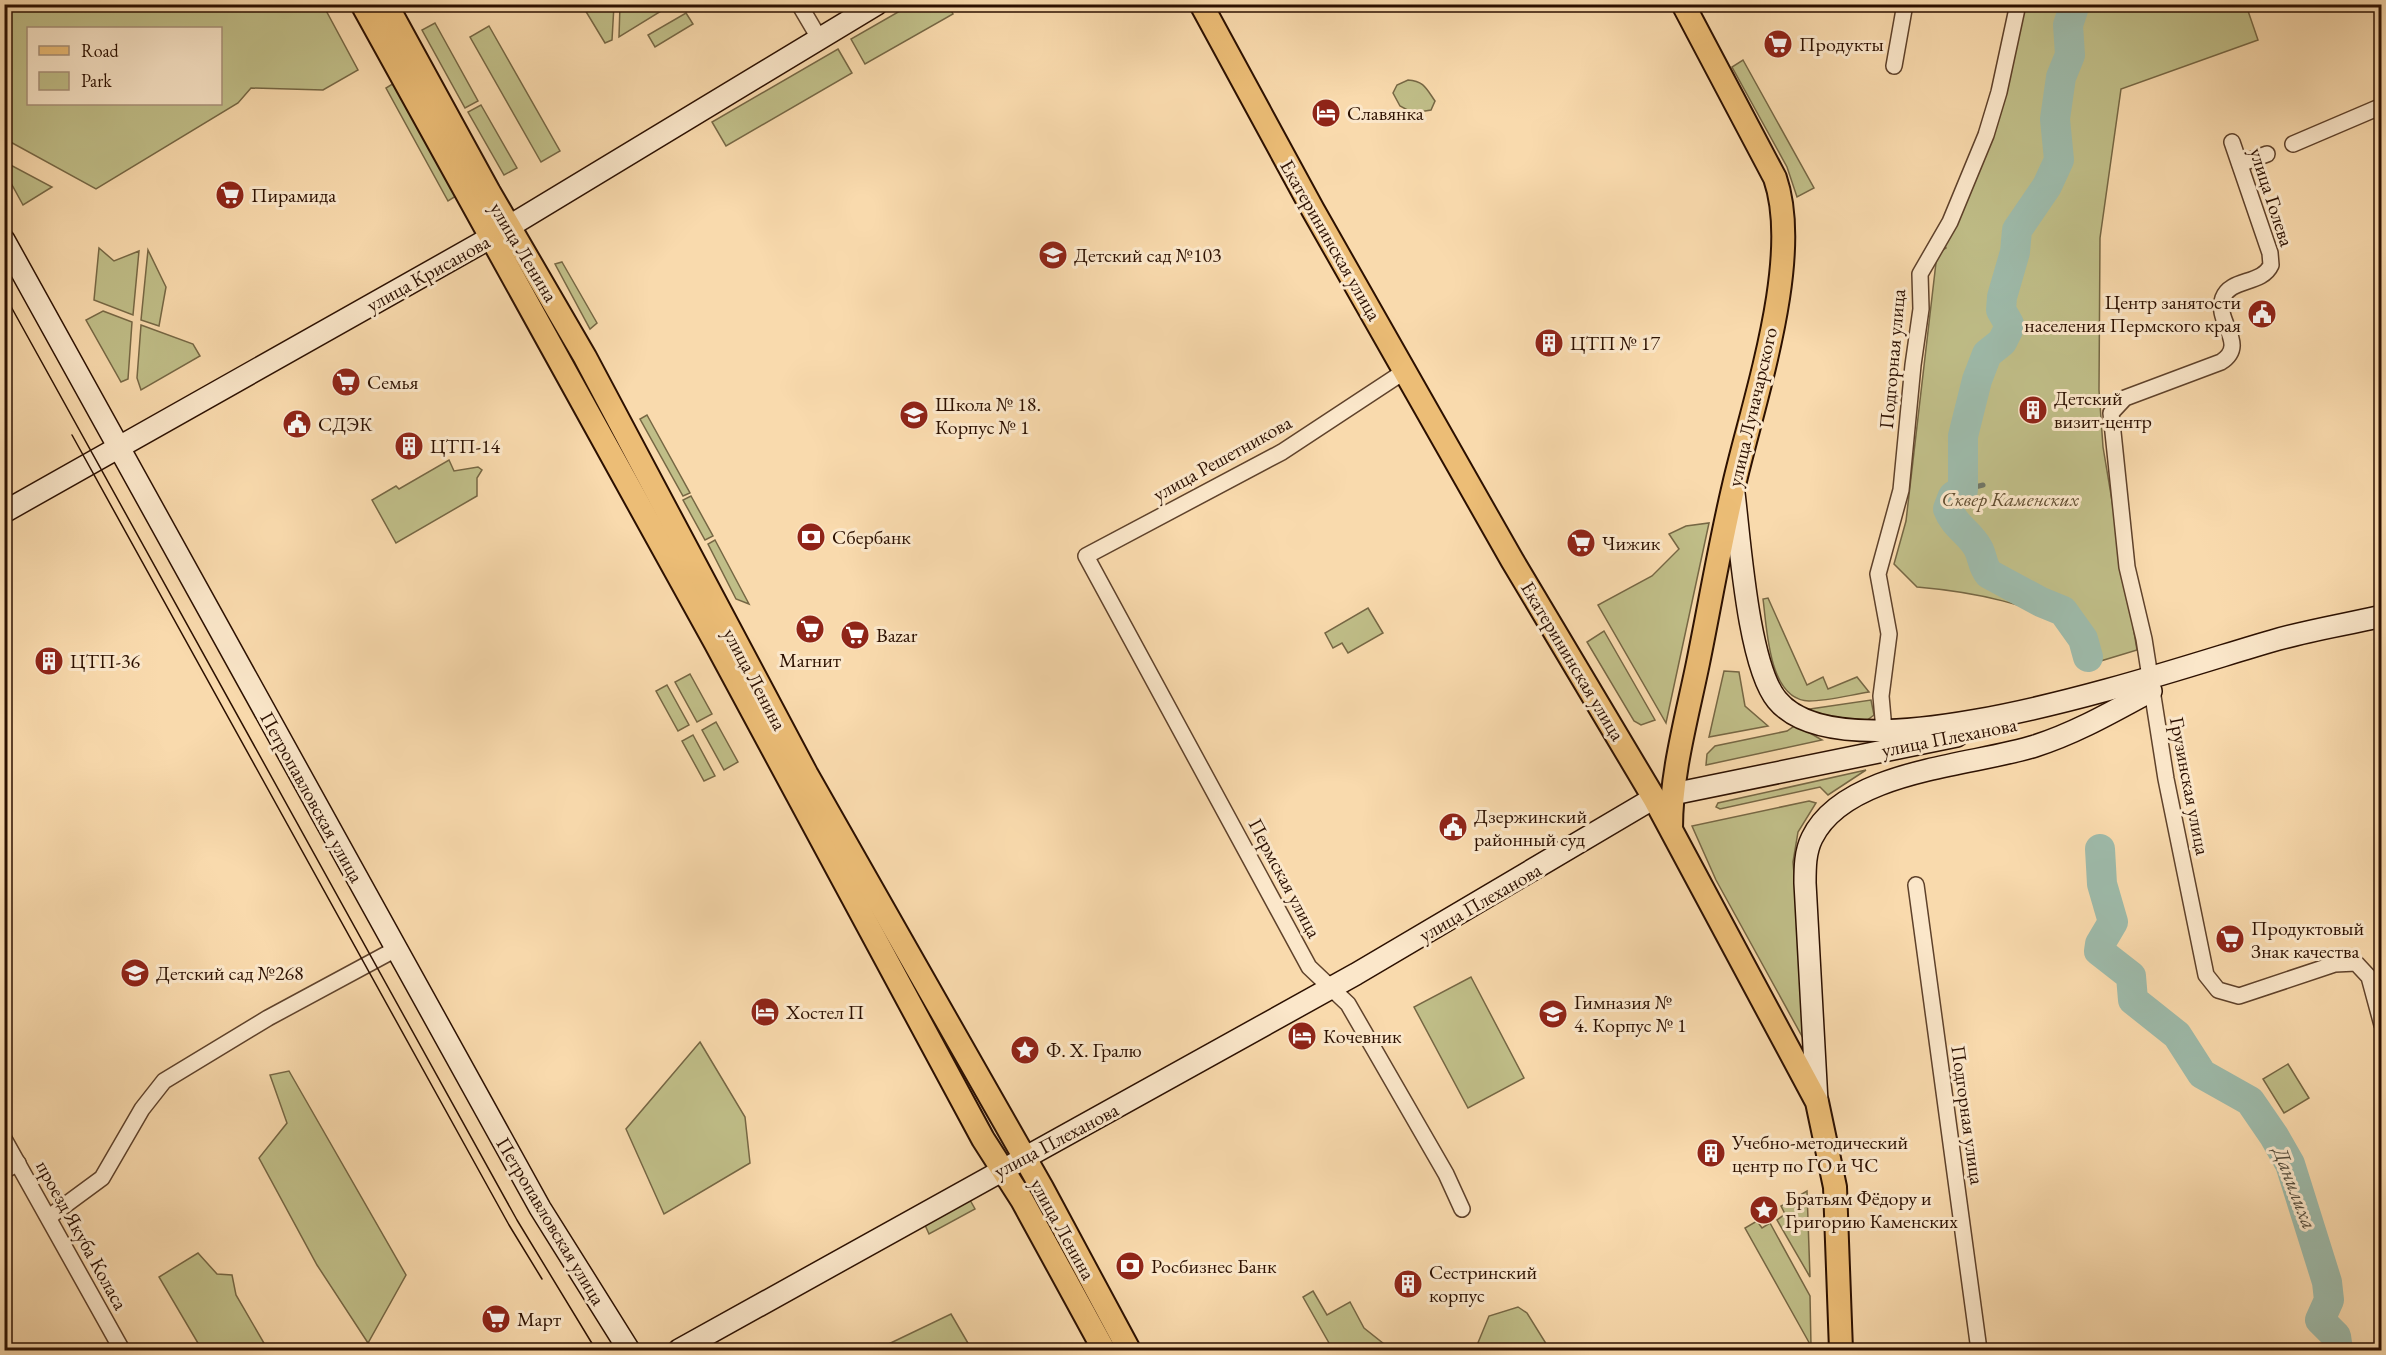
<svg xmlns="http://www.w3.org/2000/svg" width="2386" height="1355" font-family="'EB Garamond',serif">
<rect width="100%" height="100%" fill="#f9daad"/>
<filter id="stains"><feTurbulence type="fractalNoise" baseFrequency=".00333" numOctaves="4"/><feColorMatrix values="0 0 0 0 .2 0 0 0 0 .09 0 0 0 0 .02 0 0 0 .5 -.17"/></filter>
<radialGradient id="worn" r=".72"><stop offset=".6" stop-color="#630" stop-opacity="0"/><stop offset="1" stop-color="#630" stop-opacity=".3"/></radialGradient>
<g fill="#c0be88" stroke="#766744" stroke-width="1.5" fill-rule="evenodd">
<path d="M5 4 323 5 358 70 323 90 251 88 238 103 96 189 5 139ZM28 28H220V104H28Z"/>
<path d="M912 4 948 5 953 14 865 64 851 39Z"/>
<path d="M582 5H614L612 40 605 43Z"/>
<path d="M620 5V4L671 5 619 37Z"/>
<path d="M2023 5H2246L2258 40 2121 89 2100 238 2099 390 2103 447 2137 650 2094 663 2083 632C2031 604 1976 592 1917 587L1894 564 1906 521 1937 254 1946 248 1944 243Z"/>
<path d="M686 13 693 24 655 47 648 35Z"/>
<path d="M435 23 478 101 465 108 422 30Z"/>
<path d="M489 26 560 151 541 162 470 37Z"/>
<path d="M838 49 852 73 726 146 712 122Z"/>
<path d="M1743 60 1814 188 1797 197 1787 167 1732 67Z"/>
<path d="M1408 80C1424 81 1426 88 1435 101L1431 110 1413 113 1400 106 1393 93 1397 85Z"/>
<path d="M394 83 456 196 448 201 386 88Z"/>
<path d="M481 105 517 168 504 175 468 112Z"/>
<path d="M4 162H5L52 187 23 205 5 172Z"/>
<path d="M99 248 114 261 139 251 133 315 94 300Z"/>
<path d="M148 250 166 287 159 326 141 320Z"/>
<path d="M562 262 597 323 590 329 555 264Z"/>
<path d="M103 311 132 322 128 379 121 382 86 320Z"/>
<path d="M141 325 193 344 200 356 141 390 137 378Z"/>
<path d="M647 415 690 493 683 496 640 419Z"/>
<path d="M449 460 454 471 478 467 482 470 477 478V496L396 543 372 500 396 486 399 489Z"/>
<path d="M691 496 713 536 705 540 683 500Z"/>
<path d="M1709 523 1666 723 1598 605 1652 576 1679 549 1669 534 1686 526Z"/>
<path d="M715 540 749 604 736 599 708 544Z"/>
<path d="M1768 598 1807 685 1823 677 1828 689 1857 677 1869 692C1850 695 1828 701 1809 701 1768 700 1767 627 1763 599Z"/>
<path d="M1368 608 1383 633 1348 653 1342 643 1333 648 1325 633Z"/>
<path d="M1604 631 1655 720 1641 725 1634 721 1587 642Z"/>
<path d="M1724 671 1739 672 1745 706 1768 726 1709 737Z"/>
<path d="M690 674 712 714 697 722 675 682Z"/>
<path d="M667 685 689 725 678 731 656 691Z"/>
<path d="M1871 700 1874 715 1866 721 1823 718 1810 709Z"/>
<path d="M716 722 738 762 724 770 702 730Z"/>
<path d="M1796 725 1822 740 1706 765 1707 754 1715 746 1787 731Z"/>
<path d="M693 735 715 776 704 781 682 741Z"/>
<path d="M1866 770 1828 795 1820 787 1720 809 1716 807 1718 803Z"/>
<path d="M1809 801 1816 803 1798 832 1793 862 1809 1049 1716 880 1692 826Z"/>
<path d="M1471 977 1524 1078 1468 1108 1414 1007Z"/>
<path d="M700 1042 745 1117 750 1163 664 1214 626 1129Z"/>
<path d="M2288 1064 2309 1098 2284 1113 2263 1079Z"/>
<path d="M289 1071 406 1275 368 1343 317 1265 259 1158 287 1123 270 1075Z"/>
<path d="M1807 1191 1810 1277 1777 1220 1785 1214 1781 1206Z"/>
<path d="M970 1200 975 1209 929 1234 925 1225Z"/>
<path d="M1757 1221 1762 1228 1770 1223 1810 1296 1811 1346 1745 1228Z"/>
<path d="M198 1253 217 1274 232 1275 236 1295 268 1350H202L159 1277Z"/>
<path d="M1313 1291 1327 1315 1350 1302 1364 1328 1384 1344 1375 1350H1333L1303 1297Z"/>
<path d="M1518 1307 1527 1313 1550 1350H1475L1489 1316Z"/>
<path d="M951 1314 972 1350H876Z"/>
</g>
<g fill="none" stroke-linecap="round" stroke-linejoin="round">
<path stroke="#707767" stroke-width="5" d="M1963 490 1983 485"/>
<g stroke="#9ebbab" stroke-width="30">
<path d="M2075 4 2068 25 2070 55 2061 77 2055 119 2059 160 2047 186 2017 230 2015 252 2002 297 2001 310 2009 324 2008 330 2002 342 1987 354 1977 380 1963 436V490L1953 496 1948 509C1954 526 1970 533 1978 548 1983 557 1982 566 1989 574L2041 602 2063 611 2083 639 2088 657"/>
<path d="M2100 849 2102 884 2113 922 2100 944 2099 951 2131 976 2133 1000 2177 1035 2202 1074 2250 1101 2274 1136 2290 1164 2327 1282 2329 1300 2320 1320 2336 1336 2338 1350"/>
</g>
<g stroke="#5f422b" stroke-width="18">
<g id="minor">
<path d="M799 4 819 38"/>
<path d="M1894 66 1905 4"/>
<path d="M2232 142 2270 253 2271 265C2262 285 2230 278 2223 298 2214 322 2249 344 2221 362L2125 398 2111 413 2127 567 2144 639 2166 779 2206 975 2218 990 2239 996 2335 964 2356 963 2369 977 2382 1025"/>
<path d="M2293 144 2382 106"/>
<path d="M2240 164 2267 154"/>
<path d="M1405 371 1282 452 1086 556 1309 967 1348 1004 1446 1174 1462 1209"/>
<path d="M1884 730 1881 696 1889 634 1878 574 1901 490 1913 365 1921 309 1920 274 1950 222 1986 135 1999 92 2018 4"/>
<path d="M1916 885 1979 1350"/>
<path d="M4 1139 122 1350"/>
<path d="M4 1171 18 1163"/>
<path d="M49 1217 102 1178 142 1109 164 1081 268 1018 396 949"/>
</g>
</g>
<g stroke="#2c1000" stroke-width="24">
<g id="secondary">
<path d="M4 240 540 1208 629 1350"/>
<path d="M1734 493C1740 541 1748 665 1777 700 1847 786 2179 667 2272 641 2306 631 2343 625 2378 617"/>
<path d="M4 512 490 238 877 4"/>
<path d="M1673 794 1957 736"/>
<path d="M1817 1102 1805 883C1805 868 1805 852 1812 838 1845 770 1972 766 2035 746 2076 733 2114 711 2151 691"/>
<path d="M679 1350 1356 974 1654 798"/>
</g>
</g>
<g stroke="#2c1000" stroke-width="26">
<g id="primary">
<path d="M362 4 715 642 983 1139 1022 1200 1104 1350"/>
<path d="M386 4 489 192 585 357 807 775 1042 1188 1129 1350"/>
<path d="M1201 4 1313 210 1512 560 1654 798 1817 1102 1835 1187 1841 1350"/>
<path d="M1671 828C1671 773 1687 717 1698 663 1710 604 1720 544 1734 485 1753 402 1803 259 1775 178L1683 4"/>
</g>
</g>
<use href="#minor" stroke="#fbe7ca" stroke-width="15"/>
<use href="#secondary" stroke="#fbe7ca" stroke-width="21"/>
<use href="#primary" stroke="#ecbd76" stroke-width="22"/>
<g stroke="#2c1000" stroke-width="1.5">
<path d="M4 294 517 1220 596 1350"/>
<path d="M72 435 509 1225 542 1279"/>
</g>
</g>
<defs>
<g id="supermarket-disc" transform="scale(1.5)"><circle r="9.5" fill="#8f2418" stroke="#fbe7ca"/><path d="M-6-5.5h2.5l.6 2H6L4.5 2H-2.5L-4.4-4H-6ZM-1.5 3.2a1.3 1.3 0 1 0 .1 0ZM3 3.2a1.3 1.3 0 1 0 .1 0Z" fill="#fff"/></g>
<g id="hotel-disc" transform="scale(1.5)"><circle r="9.5" fill="#8f2418" stroke="#fbe7ca"/><path d="M-6-4.5h1.5V1H6V5H4.5V3h-9V5H-6ZM-4 0a1.8 1.8 0 1 1 3.6 0ZM.5 0V-2.5h3Q6-2.5 6 0Z" fill="#fff"/></g>
<g id="school-disc" transform="scale(1.5)"><circle r="9.5" fill="#8f2418" stroke="#fbe7ca"/><path d="M0-5L7-2L0 1L-7-2ZM-4 1L0 2.5L4 1V4Q0 6-4 4Z" fill="#fff"/></g>
<g id="civic-disc" transform="scale(1.5)"><circle r="9.5" fill="#8f2418" stroke="#fbe7ca"/><path d="M-.6-6.5H3V-4.5H.6V-3L4-1V1h2V6H-6V1h2V-1L-.6-3ZM-1.2 2.5V6h2.4V2.5Z" fill="#fff"/></g>
<g id="building-disc" transform="scale(1.5)"><circle r="9.5" fill="#8f2418" stroke="#fbe7ca"/><path d="M-4-6H4V6H1V3H-1V6H-4ZM-2.5-4.3h1.7v1.8h-1.7ZM.8-4.3h1.7v1.8H.8ZM-2.5-1h1.7V.8h-1.7ZM.8-1h1.7V.8H.8Z" fill="#fff"/></g>
<g id="bank-disc" transform="scale(1.5)"><circle r="9.5" fill="#8f2418" stroke="#fbe7ca"/><path d="M-6-4H6V4H-6ZM0-2.3a2.3 2.3 0 1 0 0 4.6a2.3 2.3 0 1 0 0-4.6Z" fill="#fff"/></g>
<g id="sight-disc" transform="scale(1.5)"><circle r="9.5" fill="#8f2418" stroke="#fbe7ca"/><path d="M0-6L1.8-2.2L6-1.7L2.9 1.2L3.7 5.4L0 3.3L-3.7 5.4L-2.9 1.2L-6-1.7L-1.8-2.2Z" fill="#fff"/></g>
</defs>
<g fill-rule="evenodd">
<use href="#supermarket-disc" x="1778" y="44"/>
<use href="#hotel-disc" x="1326" y="113"/>
<use href="#supermarket-disc" x="230" y="195"/>
<use href="#school-disc" x="1053" y="255"/>
<use href="#civic-disc" x="2262" y="314"/>
<use href="#building-disc" x="1549" y="343"/>
<use href="#supermarket-disc" x="346" y="382"/>
<use href="#building-disc" x="2033" y="410"/>
<use href="#school-disc" x="914" y="415"/>
<use href="#civic-disc" x="297" y="424"/>
<use href="#building-disc" x="409" y="446"/>
<use href="#bank-disc" x="811" y="537"/>
<use href="#supermarket-disc" x="1581" y="543"/>
<use href="#supermarket-disc" x="810" y="629"/>
<use href="#supermarket-disc" x="855" y="635"/>
<use href="#building-disc" x="49" y="661"/>
<use href="#civic-disc" x="1453" y="827"/>
<use href="#supermarket-disc" x="2230" y="939"/>
<use href="#school-disc" x="135" y="973"/>
<use href="#hotel-disc" x="765" y="1012"/>
<use href="#school-disc" x="1553" y="1014"/>
<use href="#hotel-disc" x="1302" y="1036"/>
<use href="#sight-disc" x="1025" y="1050"/>
<use href="#building-disc" x="1711" y="1153"/>
<use href="#sight-disc" x="1764" y="1210"/>
<use href="#bank-disc" x="1130" y="1266"/>
<use href="#building-disc" x="1408" y="1284"/>
<use href="#supermarket-disc" x="496" y="1319"/>
</g>
<g text-anchor="middle" stroke-width="6" stroke-linejoin="round" paint-order="stroke">
<g font-size="20" fill="#2c1000" stroke="#fbe7ca" text-anchor="start">
<text x="1799" y="51">Прoдукты</text>
<text x="1347" y="120">Славянка</text>
<text x="251" y="202">Пирамида</text>
<text x="1074" y="262">Детский сад №103</text>
<text x="2241" y="309" text-anchor="end">Центр занятости<tspan x="2241" dy="23">населения Пермского края</tspan></text>
<text x="1570" y="350">ЦТП № 17</text>
<text x="367" y="389">Семья</text>
<text x="2054" y="405">Детский<tspan x="2054" dy="23">визит-центр</tspan></text>
<text x="935" y="411">Школа № 18.<tspan x="935" dy="23">Корпус № 1</tspan></text>
<text x="318" y="431">СДЭК</text>
<text x="430" y="453">ЦТП-14</text>
<text x="832" y="544">Сбербанк</text>
<text x="1602" y="550">Чижик</text>
<text x="876" y="642">Bazar</text>
<text x="810" y="667" text-anchor="middle">Магнит</text>
<text x="70" y="668">ЦТП-36</text>
<text x="1474" y="823">Дзержинский<tspan x="1474" dy="23">районный суд</tspan></text>
<text x="2251" y="935">Продуктовый<tspan x="2251" dy="23">Знак качества</tspan></text>
<text x="156" y="980">Детский сад №268</text>
<text x="1574" y="1009">Гимназия №<tspan x="1574" dy="23">4. Корпус № 1</tspan></text>
<text x="786" y="1019">Хостел П</text>
<text x="1323" y="1043">Кочевник</text>
<text x="1046" y="1057">Ф. Х. Гралю</text>
<text x="1732" y="1149">Учебно-методический<tspan x="1732" dy="23">центр по ГО и ЧС</tspan></text>
<text x="1785" y="1205">Братьям Фёдору и<tspan x="1785" dy="23">Григорию Каменских</tspan></text>
<text x="1151" y="1273">Росбизнес Банк</text>
<text x="1429" y="1279">Сестринский<tspan x="1429" dy="23">корпус</tspan></text>
<text x="517" y="1326">Март</text>
</g>
<g font-size="20" fill="#2c1000" stroke="#fbe7ca">
<text transform="translate(2272 197) rotate(72)" y="7">улица Голева</text>
<text transform="translate(1331 240) rotate(60)" y="7">Екатерининская улица</text>
<text transform="translate(524 252) rotate(59)" y="7">улица Ленина</text>
<text transform="translate(428 273) rotate(-29)" y="7">улица Крисанова</text>
<text transform="translate(1892 359) rotate(-85)" y="7">Подгорная улица</text>
<text transform="translate(1752 407) rotate(-77)" y="7">улица Луначарского</text>
<text transform="translate(1222 458) rotate(-29)" y="7">улица Решетникова</text>
<text transform="translate(1573 661) rotate(59)" y="7">Екатерининская улица</text>
<text transform="translate(755 679) rotate(62)" y="7">улица Ленина</text>
<text transform="translate(1949 737) rotate(-11)" y="7">улица Плеханова</text>
<text transform="translate(2190 786) rotate(79)" y="7">Грузинская улица</text>
<text transform="translate(312 797) rotate(61)" y="7">Петропавловская улица</text>
<text transform="translate(1285 878) rotate(62)" y="7">Пермская улица</text>
<text transform="translate(1480 902) rotate(-30)" y="7">улица Плеханова</text>
<text transform="translate(1968 1115) rotate(82)" y="7">Подгорная улица</text>
<text transform="translate(1056 1140) rotate(-28)" y="7">улица Плеханова</text>
<text transform="translate(551 1221) rotate(59)" y="7">Петропавловская улица</text>
<text transform="translate(1063 1229) rotate(61)" y="7">улица Ленина</text>
<text transform="translate(82 1235) rotate(61)" y="7">проезд Якуба Коласа</text>
</g>
<g font-size="20" font-style="italic" fill="#604d30" stroke="#fbe7ca">
<text x="2010" y="506">Сквер Каменских</text>
</g>
<g font-size="21" font-style="italic" fill="#544c3c" stroke="#fbe7ca">
<text transform="translate(2295 1188) rotate(69)" y="7">Данилиха</text>
</g>
</g>
<rect width="2386" height="1355" fill="none" stroke="#f9daad" stroke-width="24"/>
<rect x="6" y="6" width="2374" height="1343" fill="none" stroke="#2c1000" stroke-width="3"/>
<rect x="12" y="12" width="2362" height="1331" fill="none" stroke="#2c1000" stroke-width="1.5"/>
<rect x="27" y="27" width="195" height="78" fill="#fbe7ca" stroke="#a89179" stroke-width="1.5"/>
<rect x="39" y="46" width="30" height="9" fill="#ecbd76" stroke="#a89179" stroke-width="1.5"/>
<text x="81" y="57" font-size="18" fill="#2c1000">Road</text>
<rect x="39" y="72" width="30" height="18" fill="#c0be88" stroke="#a89179" stroke-width="1.5"/>
<text x="81" y="87" font-size="18" fill="#2c1000">Park</text>
<rect width="100%" height="100%" filter="url(#stains)"/>
<rect width="100%" height="100%" fill="url(#worn)"/>
</svg>
